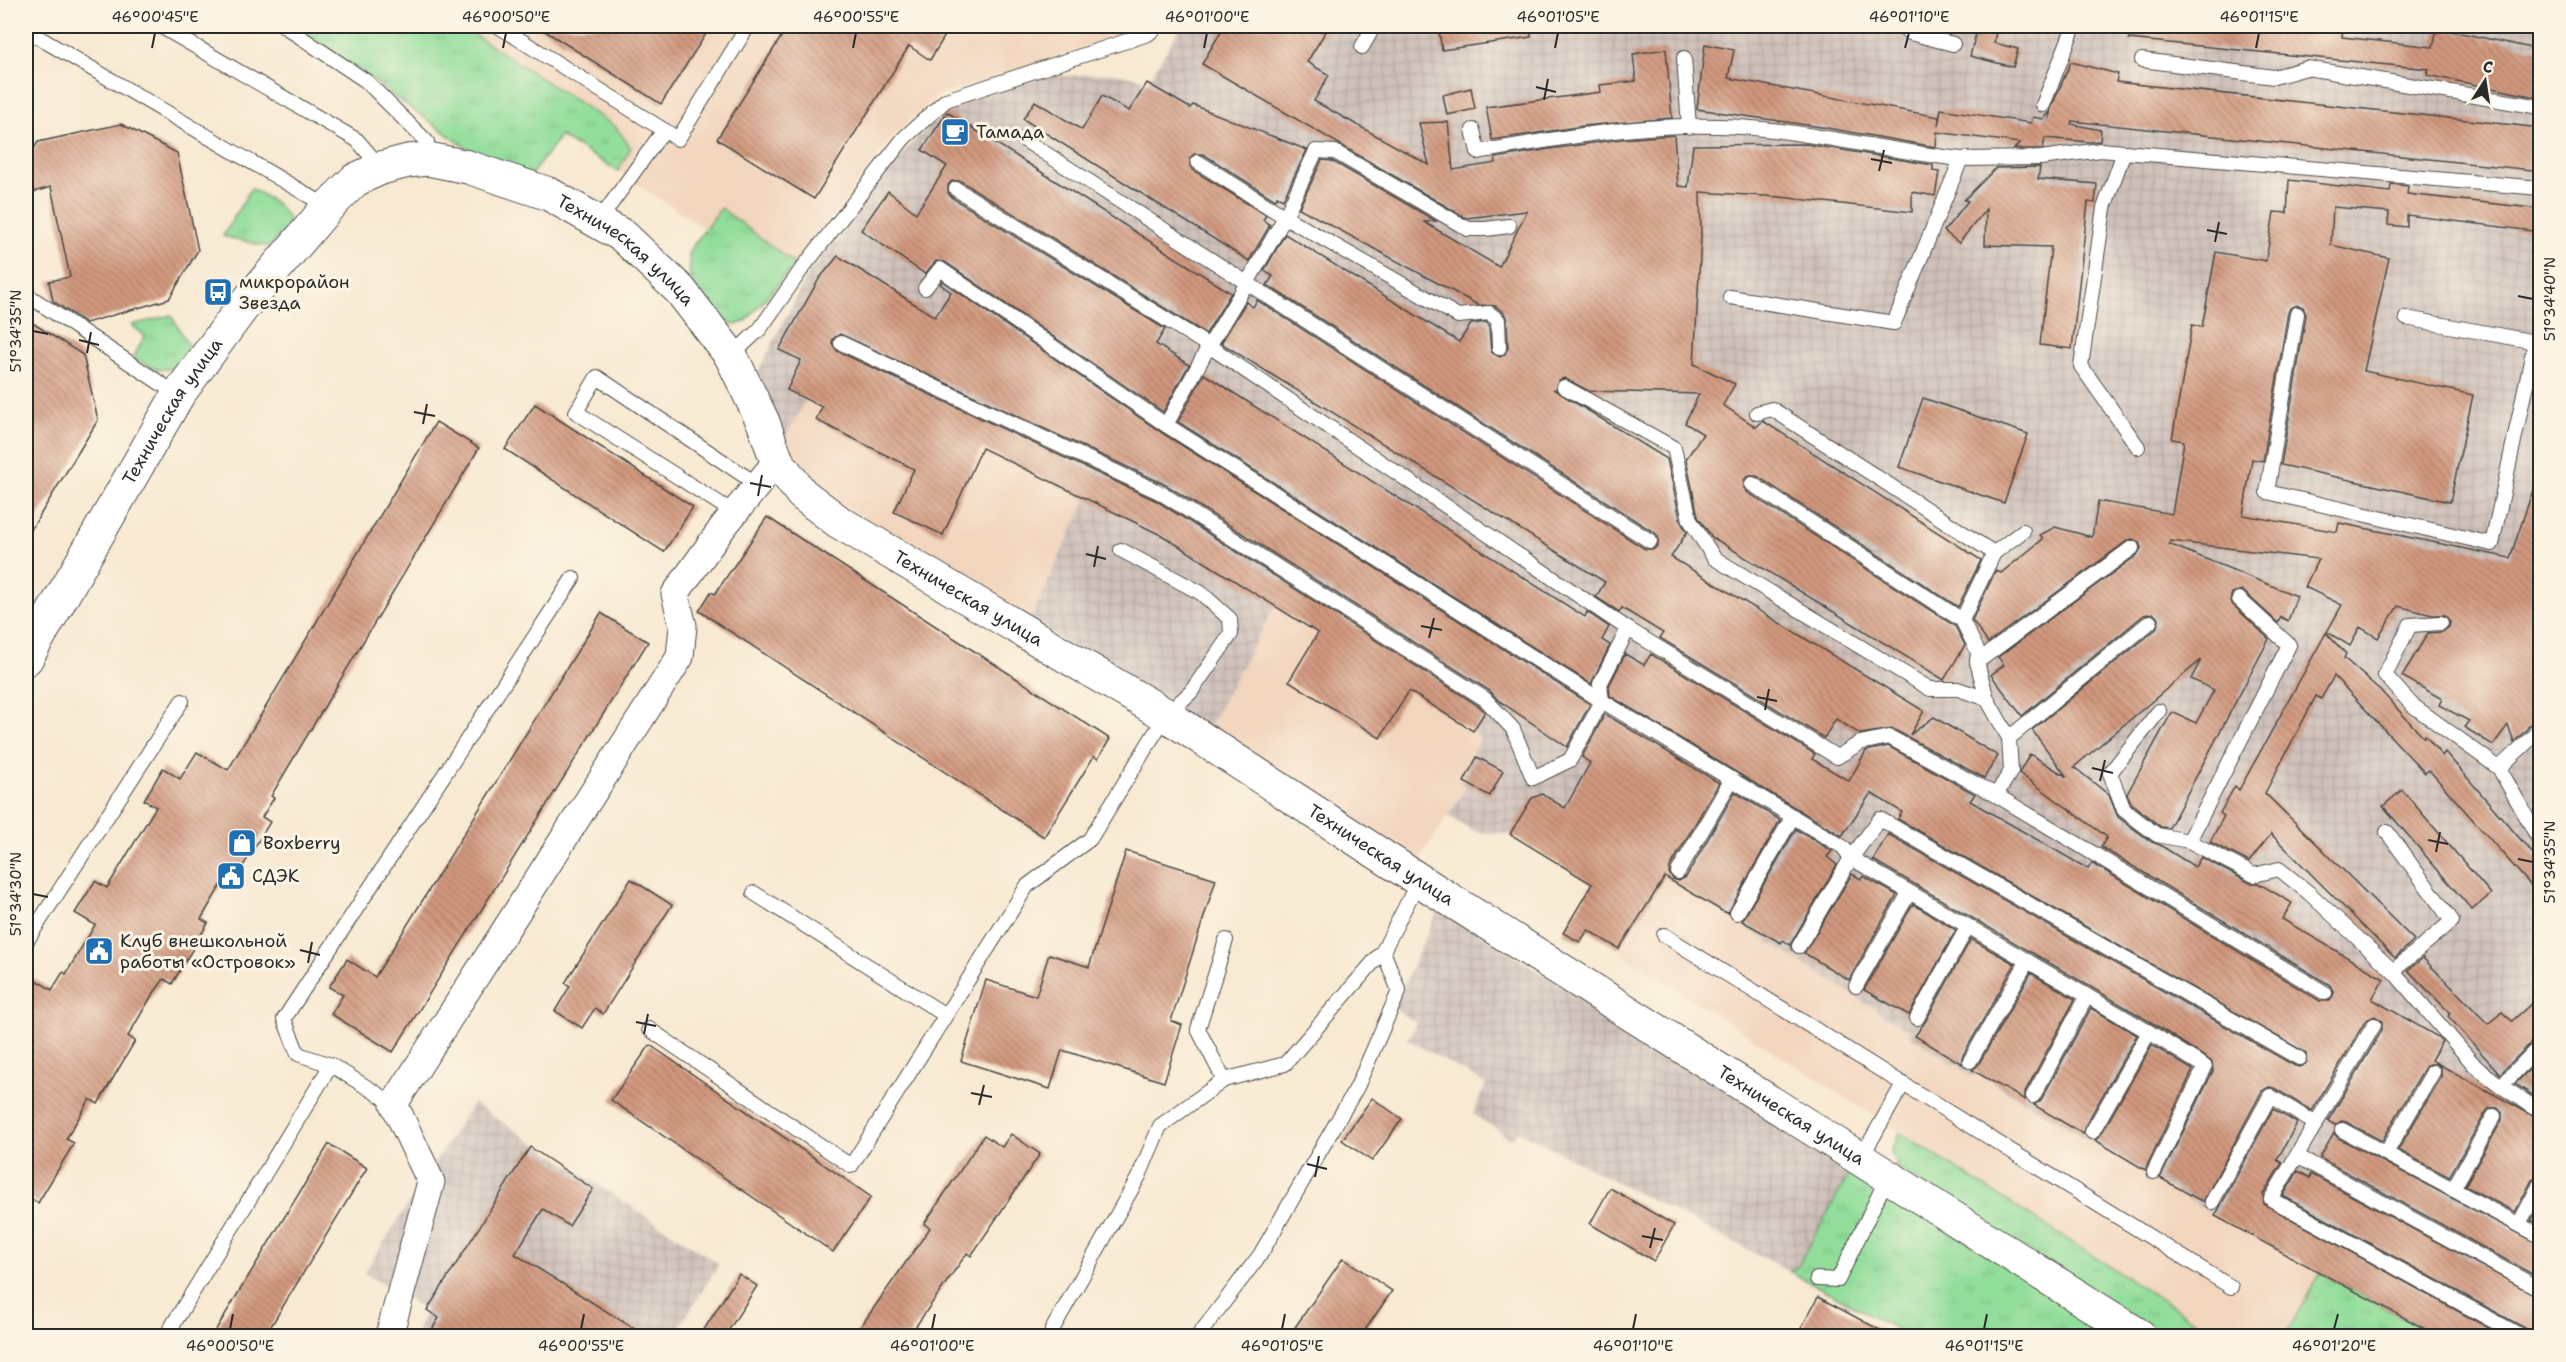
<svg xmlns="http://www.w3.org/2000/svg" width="2566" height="1362" font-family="'Shantell Sans',sans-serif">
<defs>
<pattern id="industrial-grid" width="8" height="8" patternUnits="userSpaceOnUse" patternTransform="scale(1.5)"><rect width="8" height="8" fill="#cfc1ba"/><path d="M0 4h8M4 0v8" fill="none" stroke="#b2a6a0"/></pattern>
<pattern id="grass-tufts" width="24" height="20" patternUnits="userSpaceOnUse" patternTransform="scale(1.5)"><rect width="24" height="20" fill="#91dd9a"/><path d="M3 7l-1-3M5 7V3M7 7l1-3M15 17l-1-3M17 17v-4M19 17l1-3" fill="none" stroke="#7dbe85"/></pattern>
<pattern id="building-back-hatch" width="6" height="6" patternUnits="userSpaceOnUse" patternTransform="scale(1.5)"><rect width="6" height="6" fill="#d1987e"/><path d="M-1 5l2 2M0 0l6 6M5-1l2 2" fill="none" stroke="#aa7c67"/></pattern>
</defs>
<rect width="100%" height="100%" fill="#fcf5e5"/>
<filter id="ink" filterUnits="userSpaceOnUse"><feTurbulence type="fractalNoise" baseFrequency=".0167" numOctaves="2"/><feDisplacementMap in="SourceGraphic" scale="12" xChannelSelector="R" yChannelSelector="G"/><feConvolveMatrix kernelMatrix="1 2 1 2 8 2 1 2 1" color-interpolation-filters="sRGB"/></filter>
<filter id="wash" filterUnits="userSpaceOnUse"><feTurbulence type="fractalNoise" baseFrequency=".008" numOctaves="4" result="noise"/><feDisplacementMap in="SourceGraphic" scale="24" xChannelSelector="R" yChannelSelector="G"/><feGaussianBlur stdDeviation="1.35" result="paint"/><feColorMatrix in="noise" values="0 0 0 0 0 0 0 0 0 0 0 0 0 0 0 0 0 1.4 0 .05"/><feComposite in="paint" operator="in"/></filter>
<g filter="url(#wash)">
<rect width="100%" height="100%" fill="#f8e9d2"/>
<g fill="#f2d5bd">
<path d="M461 26H1136L1071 52 937 96 897 132 795 264 721 208 705 229 618 171 630 148 616 127Z"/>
<path d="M823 369 1087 500 1030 620 818 489 797 468 784 440Z"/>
<path d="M1275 606 1473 731 1480 740 1459 782 1466 786 1418 863 1206 732Z"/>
<path d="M1665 877 1911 1031 1909 1034 2215 1216 2320 1273 2285 1336H2219L1620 953Z"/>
</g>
<g fill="url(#industrial-grid)">
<path d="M1181 26H2540V1336H2438L2215 1216 1976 1073 1972 1076 1908 1035 1910 1031 1665 877 1642 915 1511 834 1476 832 1448 816 1466 787 1459 782 1480 739 1473 731 1275 606 1206 732 1030 620 1086 500 823 369 784 440 758 372 807 276 909 146 947 107 1043 77 1114 73 1140 78 1147 83Z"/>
<path d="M1439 908 1852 1169 1797 1267 1789 1271 1518 1131 1511 1139 1473 1114 1486 1084 1408 1040 1416 1023 1393 1008Z"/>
<path d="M473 1103 719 1264 674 1336H414L426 1310 364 1273Z"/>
</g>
<g fill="url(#grass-tufts)" stroke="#5e8462" stroke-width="1.5">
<path d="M297 26H461L616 127 631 148 618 171 560 136 531 175 472 152Z"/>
<path d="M251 188 276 203 289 219 285 231 269 247 223 236Z"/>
<path d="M721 208 795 264 746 321 736 325 720 321 690 279 689 251Z"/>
<path d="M171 315 190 348 176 368 157 370 133 358 145 336 132 325Z"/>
<path d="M1900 1133 2219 1336H2163L1896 1167 1891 1151Z"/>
<path d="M1852 1169 2118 1336H1909L1789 1271 1797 1267Z"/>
<path d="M2320 1273 2438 1336H2285Z"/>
</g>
<g id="blocks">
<g fill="url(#building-back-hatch)">
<path d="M537 26H711L661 104Z"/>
<path d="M788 26H951L930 60 909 46 814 199 717 139Z"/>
<path d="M1224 26H1329L1307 62 1329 75 1314 101 1429 165 1419 123 1448 122 1453 170 1496 163 1495 158 1550 149 1621 139 1674 135 1678 186 1688 187 1693 145 1806 144 1933 165V171L1939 172 1935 196 1912 192V212L1780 197 1700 192 1701 238 1694 364 1735 384 1723 405 1756 427 1763 421 1981 560 1958 607 1757 476H1748L1744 480V488L1747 492 1955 626 1965 645 1944 680 1712 537 1698 517 1686 459 1703 434 1685 423 1699 394 1589 391 1564 378 1559 380 1556 390 1553 389 1667 459 1681 522 1687 532 1671 557 1924 711 1910 735 1934 717 1998 756 1984 778 1893 729 1860 734 1836 719 1824 738 1660 638 1663 633 1622 608 1619 612 1596 597 1605 582 1221 343 1246 302 1253 307 1257 300 1645 549H1654L1658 545V537L1655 533 1267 285 1273 276 1264 271 1285 234 1459 342 1471 324 1486 322 1489 325 1491 352 1500 357 1504 355 1508 348 1507 320 1504 313 1495 306 1478 305 1299 208 1322 160 1332 161 1436 221 1424 222 1499 267 1527 211 1466 218 1202 64Z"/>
<path d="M1438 26H1531V37L1442 50Z"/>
<path d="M1978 26H1997L1994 43 2018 49 2013 67 1970 56Z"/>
<path d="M2129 26H2343L2342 37 2433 47 2437 28 2541 50V98L2427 75 2429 69 2129 39Z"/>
<path d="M1705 44 1734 50 1728 78 1939 117 1938 126 1941 109 2031 123 2033 117 2044 119 2050 112 2049 120 2051 108 2071 62 2118 74 2116 82 2541 128V171L2072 121 2071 124 2101 130 2100 141 2089 142 2045 138 2043 149H2014L2020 143 1937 132 1936 147 1821 127 1697 109Z"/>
<path d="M1666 49 1672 118 1583 126 1492 140 1486 107 1601 92 1600 85 1636 81 1633 54Z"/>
<path d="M1147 83 1190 108 1193 105 1307 150 1283 199 1277 196 1275 200 1203 154H1194L1190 158V166L1193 170 1266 215 1263 220 1270 225 1249 261 1023 119 1035 101 1082 130 1102 96 1129 111Z"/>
<path d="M1471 88 1475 109 1447 115 1443 95Z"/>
<path d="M947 112 1231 293 1206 334 961 181H952L948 185V193L951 197 1165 329 1156 344 1189 365 1163 412 945 262 936 261 925 274 861 230 888 191 916 213 947 166 922 150Z"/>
<path d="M121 124 177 153 198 250 169 299 86 323 53 301 49 281 70 277 51 187 30 193 26 177V161L38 142Z"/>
<path d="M2040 167 2038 179 2097 184 2095 203 2088 202 2072 349 2040 345 2051 247 1985 245 1986 209 1959 243 1944 231 1968 201 1964 200 1996 168Z"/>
<path d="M2289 180 2390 192 2391 184 2408 186 2407 194 2541 209V232L2407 215V227L2388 225 2389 212 2333 207 2331 245 2389 258 2364 371 2473 395 2450 502 2281 465 2306 315 2303 307 2298 305 2290 308 2288 313 2263 461 2252 459 2243 515 2337 532 2339 523 2510 558 2537 478H2541V707L2527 729 2514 742 2508 725 2493 745 2464 727 2469 721 2439 705 2442 699 2402 676 2428 633 2442 632 2449 627 2450 622 2445 615H2432L2398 606 2378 638 2360 627 2350 646 2327 632 2342 605 2305 587 2318 559 2170 541 2169 544 2297 596 2288 621 2281 617 2278 623 2242 590 2232 593 2230 601 2233 605 2269 639 2169 828 2161 827 2132 804 2127 794 2172 712 2196 723 2214 690 2191 679 2201 660 2074 767 2109 795 2118 817 2152 842 2160 845 2195 867 2201 857 2250 883H2258L2292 903 2282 919 2384 979 2372 999 2438 1037 2442 1041 2431 1060 2541 1120V1175L2532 1180 2515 1212 2465 1186 2502 1120V1112L2498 1108H2490L2486 1112 2449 1177 2398 1150 2441 1077V1068L2437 1064H2429L2425 1067 2382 1141 2346 1122 2341 1121 2335 1125 2328 1121 2382 1030V1021L2375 1016 2366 1020 2312 1111 2274 1088 2269 1087 2262 1091 2203 1202 2164 1180 2160 1178 2213 1071 2212 1062 2154 1024 1873 860 1888 834 2295 1066 2300 1067 2306 1063V1053L1898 819 1902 812 1871 793 1842 836 1610 696 1609 686 1625 654 1644 665 1651 654 1815 754 1812 759 1849 781 1866 751 1888 746 1975 794 1970 801 2088 869 2092 863 2320 1001H2330L2334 993 2330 985 2101 847 2107 837 2019 773 2030 754 2067 777 2032 730 2156 629 2159 620 2153 613 2144 615 2022 716 1991 675 2004 665 1998 657 2137 555 2141 548 2139 542 2132 539 2127 541 1988 643 1972 620 1996 570 2001 573 2043 539 2040 535 2055 527 2092 537 2098 501 2172 514 2184 441 2172 439 2192 325 2202 327 2216 252 2266 261 2274 212 2287 213Z"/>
<path d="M838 256 935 317 951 292 940 284 942 281 1161 432 1590 704 1567 747 1498 700 1490 691 1166 485 840 334 833 339 832 343 837 351 1157 501 1479 706 1485 712 1473 731 1409 691 1380 738 1289 681 1318 633 1163 536 982 448 943 535 894 512 914 469 816 420 822 407 787 390 801 360 779 350 819 279Z"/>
<path d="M26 319 83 355 98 420 26 538Z"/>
<path d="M1204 374 1585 617 1587 612 1609 627 1602 640 1610 645 1591 684 1178 422Z"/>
<path d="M1923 398 2028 434 2004 503 1899 467Z"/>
<path d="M535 404 693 507 664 552 505 449Z"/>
<path d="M436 422 479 448 271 796 274 798 262 817 270 822 232 884 224 880 201 919 208 923 172 984 164 979 151 997 128 1036 135 1041 98 1104 90 1099 66 1139 74 1143 38 1203 26 1196V974L52 990 63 972 66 974 95 925 75 913 95 881 107 888 156 807 144 800 163 768 180 779 197 752 228 770Z"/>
<path d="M767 517 1110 739 1098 759 1094 756 1044 837 699 611 711 592 715 594Z"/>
<path d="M601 613 648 642 393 1052 331 1014 343 995 329 987 347 959 375 977Z"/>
<path d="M2326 633 2346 654 2344 658 2380 690 2424 738 2425 735 2442 756 2445 752 2541 863V897L2429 770 2425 773 2334 676 2321 699 2316 696 2265 793 2414 940 2395 958 2271 834 2249 862 2210 842 2224 816 2220 813 2235 786 2239 790Z"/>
<path d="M1605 714 1719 783 1670 867 1669 873 1673 879 1679 881 1686 877 1735 792 1780 820 1728 913 1722 911 1665 877 1619 949 1588 930 1580 942 1563 933 1592 884 1510 834 1532 798 1542 794 1565 808 1590 763 1582 757Z"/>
<path d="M1477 757 1503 771 1490 796 1464 782Z"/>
<path d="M2402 790 2491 894 2472 910 2383 806Z"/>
<path d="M1796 829 1832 851 1827 857 1837 865 1790 945 1783 940 1781 943 1742 921Z"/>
<path d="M1126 851 1216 879 1171 1021 1182 1025 1164 1082 1062 1050 1050 1089 961 1061 986 980 1036 996 1049 954 1089 967Z"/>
<path d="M1852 874 1861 879 1863 876 1897 895 1849 980 1804 953Z"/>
<path d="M631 879 672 905 603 1014 595 1008 582 1028 555 1011 570 986 565 983Z"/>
<path d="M1913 904 1956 930 1909 1015 1864 990Z"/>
<path d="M1971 939 2015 964 1962 1057V1064L1915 1036 1925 1022Z"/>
<path d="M2423 958 2488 1024 2502 1012 2512 1021 2541 995V1037L2534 1040 2500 1074 2448 1016 2450 1013 2408 970Z"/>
<path d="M2031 973 2075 999 2025 1092V1100L1972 1070 1978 1065Z"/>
<path d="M2091 1008 2137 1035 2084 1128 2083 1134 2034 1105 2041 1100Z"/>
<path d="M650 1045 871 1197 833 1252 611 1100Z"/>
<path d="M2152 1045 2193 1070 2145 1170 2095 1140 2100 1136Z"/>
<path d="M2541 1058V1101L2515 1084Z"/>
<path d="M1372 1098 1402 1119 1372 1161 1342 1140Z"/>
<path d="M2273 1109 2297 1123 2277 1160 2282 1163 2263 1194 2264 1204 2503 1336H2438L2215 1216Z"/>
<path d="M2334 1133 2338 1138 2541 1245V1279L2320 1158Z"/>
<path d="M1011 1134 1040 1154 971 1256 967 1253 909 1336H854L930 1228 924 1224 984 1135 1002 1147Z"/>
<path d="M329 1144 367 1168 265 1336H212Z"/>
<path d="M530 1147 593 1189 569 1226 543 1209 515 1254 646 1336H428L439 1318 427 1310Z"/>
<path d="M2298 1171 2310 1178 2311 1174 2541 1298V1336H2530L2525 1328 2283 1196Z"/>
<path d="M1610 1188 1674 1225 1654 1261 1590 1224Z"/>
<path d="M2541 1202V1226L2531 1221Z"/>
<path d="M1343 1258 1392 1291 1361 1336H1289Z"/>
<path d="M739 1274 757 1286 725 1336H700Z"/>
<path d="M1818 1297 1891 1336H1797Z"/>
</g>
</g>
</g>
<g filter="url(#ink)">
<use href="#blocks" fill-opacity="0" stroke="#4a4844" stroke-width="1.5"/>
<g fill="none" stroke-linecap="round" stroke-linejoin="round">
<g stroke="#4a4844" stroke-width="16">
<g id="service">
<path d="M160 26 357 140 381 168"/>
<path d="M284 26 366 81 427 142 428 159"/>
<path d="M498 26 678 139 748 26"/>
<path d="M1901 26 1910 33 1953 44"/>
<path d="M26 30 328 207"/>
<path d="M1362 47 1374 26"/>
<path d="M1684 58 1689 127"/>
<path d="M2142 60 2274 77 2307 68 2540 107"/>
<path d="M2043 105 2074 26"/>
<path d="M1473 130 1478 152C1571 136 1669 118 1763 129 1829 136 1895 152 1961 159"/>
<path d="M1023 139 1247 283 1285 217 1458 316 1489 313 1498 320 1499 348"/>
<path d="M2124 152 2104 208 2081 366 2138 447"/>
<path d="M1198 162 1285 217 1316 151 1335 152 1468 229H1486L1509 226"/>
<path d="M598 222 664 130"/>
<path d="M925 288 940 269 1166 425 1209 346 956 189"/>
<path d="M26 294 178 395"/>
<path d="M1730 297 1894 323 1961 159 2041 158 2101 150 2540 188"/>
<path d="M2297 314 2267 492 2492 544 2535 342 2406 318"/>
<path d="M841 343 1161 493 1485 699 1513 729 1533 778 1570 760 1602 701 1843 847 1851 858 2149 1032 2205 1067 2154 1172"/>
<path d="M731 356 760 329 801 270 904 138 946 100 1148 34 1157 26"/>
<path d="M1564 387 1674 448 1690 520 1714 558 1930 689H1958L1987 699 2009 738"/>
<path d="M1757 413 1772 409 1994 553"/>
<path d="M1166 425 1602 701"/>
<path d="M1752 484 1962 620 1978 652 1977 662"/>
<path d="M736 514 576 412 597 377 758 485"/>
<path d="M2239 599 2289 645 2189 841 2254 875 2279 869 2309 893 2393 971"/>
<path d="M1962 620 1994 553 2023 531"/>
<path d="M2441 623 2410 625 2385 675 2412 705 2499 768"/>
<path d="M1628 629 1209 346 1247 283 1650 541"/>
<path d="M1987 699 1977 662 2132 548"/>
<path d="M1602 701 1600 684 1628 629 1837 757 1860 743 1889 737 1996 795 2011 771 2009 738 2150 622"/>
<path d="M2159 711 2110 773 2124 810 2157 835 2189 841"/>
<path d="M2540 730 2499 768 2540 841"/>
<path d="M1996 795 2325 993"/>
<path d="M2387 832 2452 921 2393 971 2476 1067 2501 1086 2540 1046"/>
<path d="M1678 872 1732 779"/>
<path d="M754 893 945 1015"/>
<path d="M1737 913 1793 816"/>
<path d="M1664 935 1903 1084 1861 1158"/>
<path d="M26 942 182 701"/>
<path d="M1799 946 1851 858 1880 819 2299 1058"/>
<path d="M1856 986 1909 893"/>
<path d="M1917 1018 1968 926"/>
<path d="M2374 1025 2271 1199 2521 1336"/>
<path d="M649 1029 851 1166 1027 886 1090 839 1166 715 1191 692 1231 634 1230 619 1201 593 1121 550"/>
<path d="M1970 1061 2027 962"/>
<path d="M331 1065 298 1054 284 1019 573 578"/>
<path d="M1224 1080 1198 1029 1226 940"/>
<path d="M1903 1084 2231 1287"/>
<path d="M2501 1086 2540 1111"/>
<path d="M2033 1096 2087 996"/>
<path d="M2342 1130 2540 1236"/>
<path d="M2092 1132 2149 1032"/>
<path d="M2386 1153 2433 1072"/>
<path d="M2297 1156 2540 1289"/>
<path d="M2453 1189 2494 1116"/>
<path d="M2212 1202 2270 1096 2316 1124"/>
<path d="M2519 1224 2540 1184"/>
<path d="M1817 1279 1838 1280 1888 1176"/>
<path d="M166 1336 331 1065 394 1104"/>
<path d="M1052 1336V1330L1139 1176 1160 1126 1224 1080 1285 1064 1383 951 1419 880"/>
<path d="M1198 1336 1260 1255 1357 1087 1399 991 1383 951"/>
</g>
</g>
<g stroke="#4a4844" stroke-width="29">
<path id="minor" d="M389 1336 431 1182 394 1104 680 657 683 626 675 594 723 527 777 461"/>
</g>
<g stroke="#4a4844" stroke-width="35">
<g id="tertiary">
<path id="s1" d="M26 659 178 395 242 308 328 207 355 180 381 168 408 161 428 159 468 167 549 194 623 236 680 290 731 356 763 422 777 461 802 494 839 522 1166 715 1419 880 2140 1336"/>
</g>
</g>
<use href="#service" stroke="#fff" stroke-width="14"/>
<use href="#minor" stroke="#fff" stroke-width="27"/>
<use href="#tertiary" stroke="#fff" stroke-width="33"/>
</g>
</g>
<path fill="none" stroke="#2b2b2b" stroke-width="2" d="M152 48 155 33M503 48 506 33M853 48 856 33M1204 48 1207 33M1555 48 1558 33M1905 48 1909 33M2256 48 2259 33M1536 87 1556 92M1544 100 1548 79M1871 159 1892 163M1879 171 1884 150M2207 230 2227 234M2215 242 2219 222M2518 296 2533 299M33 331 48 334M79 340 99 345M87 353 91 332M414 412 435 416M423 424 427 404M750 483 771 487M758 496 762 475M1086 554 1106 559M1094 567 1098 546M1421 626 1442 630M1429 638 1434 618M1757 697 1777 701M1765 710 1769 689M2092 768 2113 773M2100 781 2105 760M2428 840 2448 844M2436 852 2440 832M2518 859 2533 862M33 894 48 897M300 950 320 955M308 963 312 942M636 1022 656 1026M644 1034 648 1014M971 1093 992 1097M979 1105 984 1085M1307 1164 1327 1169M1315 1177 1319 1156M1642 1236 1663 1240M1650 1248 1655 1228M230 1329 233 1314M581 1329 584 1314M932 1329 935 1314M1282 1329 1285 1314M1633 1329 1636 1314M1984 1329 1987 1314M2334 1329 2338 1314"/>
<defs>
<g id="cafe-square" transform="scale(1.5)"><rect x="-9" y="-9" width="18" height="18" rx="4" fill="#1f6fb2" stroke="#fcf5e5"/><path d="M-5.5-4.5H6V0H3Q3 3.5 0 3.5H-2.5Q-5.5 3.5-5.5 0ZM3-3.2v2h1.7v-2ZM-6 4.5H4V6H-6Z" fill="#fff"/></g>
<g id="bus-square" transform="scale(1.5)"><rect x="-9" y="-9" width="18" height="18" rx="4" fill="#1f6fb2" stroke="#fcf5e5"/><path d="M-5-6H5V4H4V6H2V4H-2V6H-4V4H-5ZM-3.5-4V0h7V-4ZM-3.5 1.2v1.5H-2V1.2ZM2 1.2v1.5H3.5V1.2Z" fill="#fff"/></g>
<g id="shop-square" transform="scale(1.5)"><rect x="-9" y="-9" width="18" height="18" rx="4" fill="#1f6fb2" stroke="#fcf5e5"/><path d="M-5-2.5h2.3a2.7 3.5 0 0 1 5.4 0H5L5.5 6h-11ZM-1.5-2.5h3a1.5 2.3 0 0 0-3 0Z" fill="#fff"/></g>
<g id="civic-square" transform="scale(1.5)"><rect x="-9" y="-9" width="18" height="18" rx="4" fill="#1f6fb2" stroke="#fcf5e5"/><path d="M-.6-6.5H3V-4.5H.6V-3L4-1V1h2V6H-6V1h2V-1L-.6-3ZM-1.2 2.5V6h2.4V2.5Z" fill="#fff"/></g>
</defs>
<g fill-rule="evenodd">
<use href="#cafe-square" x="955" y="132"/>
<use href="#bus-square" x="218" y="292"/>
<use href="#shop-square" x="242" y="843"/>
<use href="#civic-square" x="231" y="876"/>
<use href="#civic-square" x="99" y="951"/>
</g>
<g text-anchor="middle" stroke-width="6" stroke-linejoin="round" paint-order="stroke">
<g font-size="18" fill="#2b2b2b" stroke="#fcf5e5" text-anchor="start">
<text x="976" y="138">Тамада</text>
<text x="239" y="288">микрорайон<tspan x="239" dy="21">Звезда</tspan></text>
<text x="263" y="849">Boxberry</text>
<text x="252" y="882">СДЭК</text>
<text x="120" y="947">Клуб внешкольной<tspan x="120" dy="21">работы «Островок»</tspan></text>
</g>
<g font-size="18" fill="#2b2b2b" stroke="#fcf5e5">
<text dy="6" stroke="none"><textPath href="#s1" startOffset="882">Техническая улица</textPath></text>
<text dy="6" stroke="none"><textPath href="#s1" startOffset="288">Техническая улица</textPath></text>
<text dy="6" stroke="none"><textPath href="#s1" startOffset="1386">Техническая улица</textPath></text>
<text dy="6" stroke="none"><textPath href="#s1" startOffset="1872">Техническая улица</textPath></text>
<text dy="6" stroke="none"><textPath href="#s1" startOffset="2358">Техническая улица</textPath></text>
</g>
</g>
<rect width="2566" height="1362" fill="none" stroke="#fcf5e5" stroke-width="66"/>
<g transform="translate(2485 81) rotate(12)" stroke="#fcf5e5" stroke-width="4.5" paint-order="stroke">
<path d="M0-4.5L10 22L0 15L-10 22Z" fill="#2b2b2b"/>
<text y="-9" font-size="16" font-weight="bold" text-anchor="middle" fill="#2b2b2b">С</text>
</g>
<rect x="33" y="33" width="2500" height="1296" fill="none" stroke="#2b2b2b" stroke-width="2"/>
<g font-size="15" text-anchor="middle" fill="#2b2b2b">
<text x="155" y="22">46°00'45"E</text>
<text x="506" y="22">46°00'50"E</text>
<text x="856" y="22">46°00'55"E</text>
<text x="1207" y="22">46°01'00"E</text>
<text x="1558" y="22">46°01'05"E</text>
<text x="1909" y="22">46°01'10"E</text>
<text x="2259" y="22">46°01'15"E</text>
<text transform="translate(2550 299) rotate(-90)" y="5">51°34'40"N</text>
<text transform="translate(16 331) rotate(-90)" y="5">51°34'35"N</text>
<text transform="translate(2550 862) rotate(-90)" y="5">51°34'35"N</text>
<text transform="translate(16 894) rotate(-90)" y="5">51°34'30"N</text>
<text x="230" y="1351">46°00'50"E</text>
<text x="581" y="1351">46°00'55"E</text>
<text x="932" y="1351">46°01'00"E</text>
<text x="1282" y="1351">46°01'05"E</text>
<text x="1633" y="1351">46°01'10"E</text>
<text x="1984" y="1351">46°01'15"E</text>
<text x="2334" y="1351">46°01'20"E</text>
</g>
</svg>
